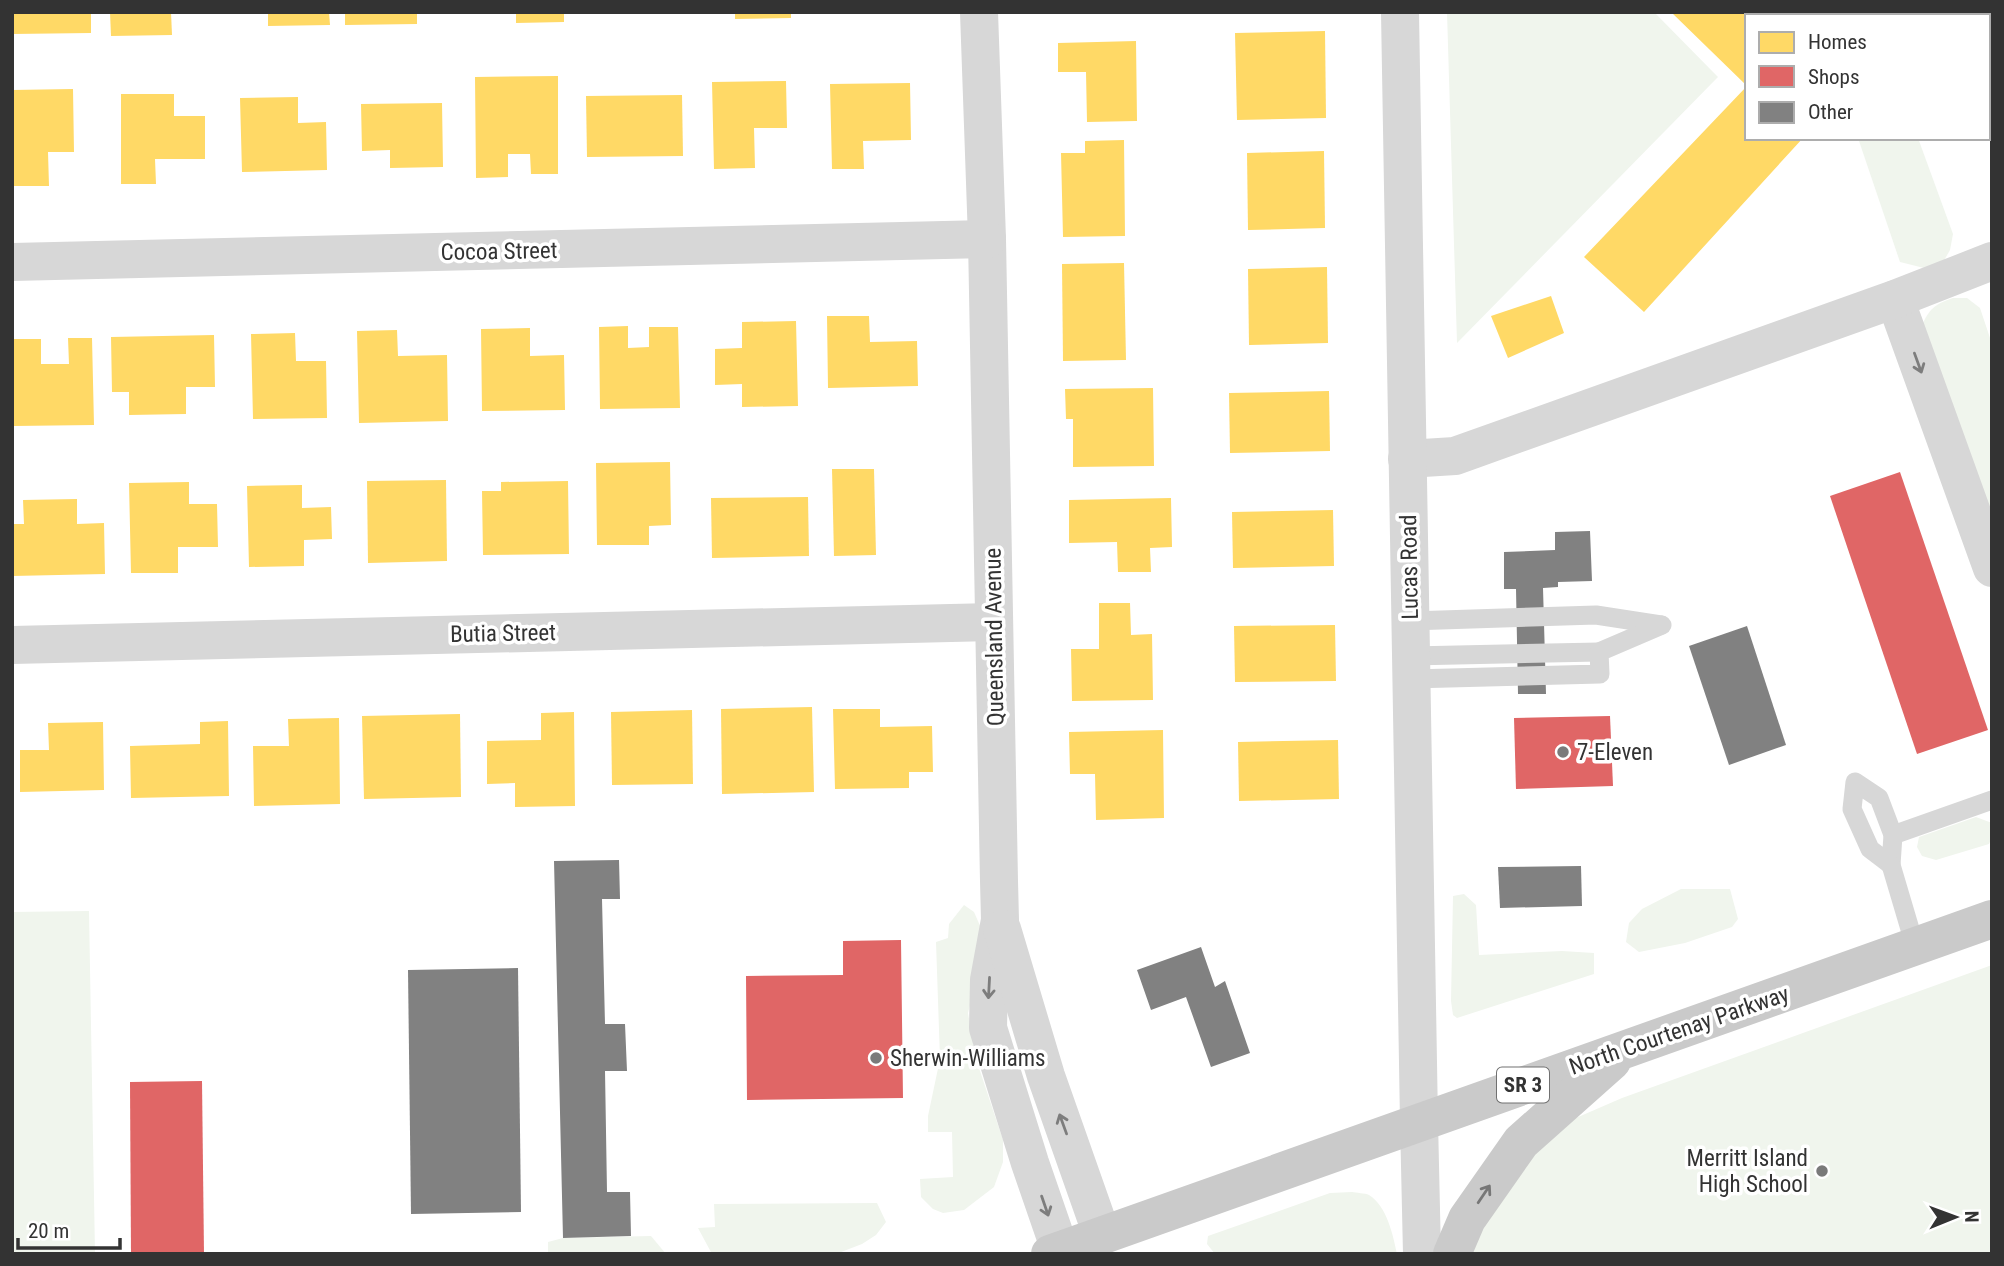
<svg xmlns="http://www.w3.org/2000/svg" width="2004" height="1266" font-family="'Roboto Condensed',sans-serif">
<rect width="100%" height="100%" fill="#fff"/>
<g fill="#f0f5ed">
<path d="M1447 12H1654L1718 77 1457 343Z"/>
<path d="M1858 138H1918L1953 234 1950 250 1942 264 1928 269 1900 262Z"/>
<path d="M1953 298H1967L1980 308 1992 344V521L1923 323C1930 308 1937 303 1953 298Z"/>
<path d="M1976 817 1992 823V837L1989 844 1936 860 1922 856 1917 847 1919 837Z"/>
<path d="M1681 889H1730L1738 919 1732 927 1685 943 1639 952 1626 942 1629 923 1642 909Z"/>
<path d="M1464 894 1476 905 1479 955 1562 951 1594 953V974L1457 1018 1453 1015 1451 1001 1453 896Z"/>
<path d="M964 905 974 912 981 928 984 948 968 1013 976 1059 1003 1140V1162L994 1187 964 1210 943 1213 933 1209 921 1197 920 1179 953 1177 952 1132H928V1116L940 1059 936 942 948 938 949 924Z"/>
<path d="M89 911 95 1254H12V912Z"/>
<path d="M1992 965V1254H1469L1493 1193 1569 1121 1622 1098Z"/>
<path d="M1352 1192C1356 1193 1365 1193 1369 1195 1387 1206 1393 1235 1397 1254H1215L1207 1244 1208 1236 1330 1193Z"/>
<path d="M877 1203 886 1222 876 1235 862 1244 836 1254H712L698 1228 715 1227 714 1204Z"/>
<path d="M651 1236 666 1254H548V1242L563 1238Z"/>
</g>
<g fill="#ffd966">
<path d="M12 12H91V33L12 34Z"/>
<path d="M110 12H171L172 35 111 36Z"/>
<path d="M268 12H329L330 25 268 26Z"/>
<path d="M345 12H417V24L345 25Z"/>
<path d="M516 12H564V22L516 23Z"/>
<path d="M735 12H791V18L735 19Z"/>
<path d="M1671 12H1794L1797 16H1747V138H1803L1644 312 1584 257 1747 86Z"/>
<path d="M1817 12H1883L1882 16H1819Z"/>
<path d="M1325 31 1326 118 1237 120 1235 33Z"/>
<path d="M1136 41 1137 121 1087 122 1086 72H1058V43Z"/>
<path d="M558 76V174H531L530 154H508V177L476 178 475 77Z"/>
<path d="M786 81 787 128H754L755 168 714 169 712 82Z"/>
<path d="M910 83 911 140 863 141 864 169H832L830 84Z"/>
<path d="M73 89 74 152H48L49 186H12V90Z"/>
<path d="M121 94H174V116H205V159H155L156 184H121Z"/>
<path d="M682 95 683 156 587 157 586 96Z"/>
<path d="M298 97V123L326 122 327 170 242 172 240 98Z"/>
<path d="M442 103 443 167 390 168V150L362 151 361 104Z"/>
<path d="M1124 140 1125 236 1063 237 1061 153H1085V141Z"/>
<path d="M1324 151 1325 228 1248 230 1247 153Z"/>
<path d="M1124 263 1126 360 1063 361 1062 264Z"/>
<path d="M1327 267 1328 343 1249 345 1248 269Z"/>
<path d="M1551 296 1564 333 1508 358 1491 316Z"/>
<path d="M827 316H869L870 342 917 341 918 386 828 388Z"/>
<path d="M796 321 798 406 742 407V384L715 385V349L742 348V322Z"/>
<path d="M628 326V348L649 347V327H678L680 408 600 409 599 327Z"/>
<path d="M530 328V356L564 355 565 410 482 411 481 329Z"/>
<path d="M397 330 398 356 447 355 448 421 359 423 357 331Z"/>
<path d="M295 333 296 361H326L327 418 253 419 251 334Z"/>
<path d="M214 335 215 387H186V414L129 415V392H112L111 337Z"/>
<path d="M68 338H92L94 425 14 426 12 339H41V364H69Z"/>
<path d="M1153 388 1154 466 1073 467V419H1066L1065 389Z"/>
<path d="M1329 391 1330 451 1230 453 1229 393Z"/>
<path d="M670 462 671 525 649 526V545H597L596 463Z"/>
<path d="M832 469H874L876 555 834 556Z"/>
<path d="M446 480 447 561 368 563 367 481Z"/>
<path d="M568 481 569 554 483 555 482 491H501V482Z"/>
<path d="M189 482V504H217L218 547H178V573H131L129 483Z"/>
<path d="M302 485V508L331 507 332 539 304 540V566L249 567 247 486Z"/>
<path d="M808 497 809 556 712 558 711 498Z"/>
<path d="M1171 498 1172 547 1150 548 1151 572H1118L1117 542 1069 543V500Z"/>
<path d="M77 499V524L104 523 105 574 12 576V524H24L23 500Z"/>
<path d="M1333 510 1334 566 1233 568 1232 512Z"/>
<path d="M1099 603H1130L1131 635 1152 634 1153 700 1072 701 1071 649H1099Z"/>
<path d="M1335 625 1336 681 1235 682 1234 626Z"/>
<path d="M812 707 814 792 722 794 721 709Z"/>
<path d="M833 709H880V727L932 726 933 772H909V788L835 789Z"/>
<path d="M692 710 693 784 612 785 611 712Z"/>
<path d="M574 712 575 806 515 807V783L487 784V741L541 740V713Z"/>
<path d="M460 714 461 797 364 799 362 716Z"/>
<path d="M339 718 340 804 254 806 253 746H289L288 719Z"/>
<path d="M228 721 229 796 131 798 130 746 200 744V722Z"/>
<path d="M103 722 104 790 20 792V750H49L48 723Z"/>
<path d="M1163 730 1164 818 1096 820 1095 774H1070L1069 732Z"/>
<path d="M1338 740 1339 799 1239 801 1238 742Z"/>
</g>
<g fill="#e06666">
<path d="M1900 472 1988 730 1917 754 1830 496Z"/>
<path d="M1610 716 1613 786 1516 789 1514 718Z"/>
<path d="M901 940 903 1098 747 1100 746 976 843 975V941Z"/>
<path d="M202 1081 204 1254H131L130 1082Z"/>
</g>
<g fill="#818181">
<path d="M1590 531 1592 581 1558 582V587L1543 588 1546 694H1518L1516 589H1504V552L1555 550V532Z"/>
<path d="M1747 626 1786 745 1729 765 1689 646Z"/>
<path d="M619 860 620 899H602L605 1024H625L627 1071H605L607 1192H630L631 1236 563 1238 554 861Z"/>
<path d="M1581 866 1582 906 1500 908 1498 867Z"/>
<path d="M1201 947 1215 987 1225 981 1250 1053 1211 1067 1186 997 1151 1010 1137 970Z"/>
<path d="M518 968 521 1212 411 1214 408 970Z"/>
</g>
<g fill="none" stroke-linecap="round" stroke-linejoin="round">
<g stroke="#d7d7d7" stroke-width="19">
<path d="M1410 621 1596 615 1661 625"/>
<path d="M1411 656 1599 652"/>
<path d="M1411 679 1600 674 1599 652 1662 625"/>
<path d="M1855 782 1879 798 1893 835 1891 865 1870 849 1852 809Z"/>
<path d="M1893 835 1992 800"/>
<path d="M1891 865 1915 946"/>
</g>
<g stroke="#d7d7d7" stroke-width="38">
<path d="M979 12 987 239 999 881 1000 920 989 980 988 1028 1030 1163 1060 1250"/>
<path d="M12 262 987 239"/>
<path d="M1895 299 1992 568"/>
<path d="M1407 459 1455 456 1895 299 1992 261"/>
<path d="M12 645 993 622"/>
<path d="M1002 929 1046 1076 1102 1235"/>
<path d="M1419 1121 1422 1254"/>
</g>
<path stroke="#d7d7d7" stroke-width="38" d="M1400 12 1419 1121"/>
<g stroke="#cacaca" stroke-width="38">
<path d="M1050 1254 1992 919"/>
<path d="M1452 1254 1467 1219 1521 1142 1612 1061"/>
</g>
</g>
<defs><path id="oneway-shaft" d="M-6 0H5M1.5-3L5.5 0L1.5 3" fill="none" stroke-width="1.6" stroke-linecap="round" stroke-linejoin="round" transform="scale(1.75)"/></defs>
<g stroke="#7d7d7d">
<use href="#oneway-shaft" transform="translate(1918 363) rotate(70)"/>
<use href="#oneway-shaft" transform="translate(989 988) rotate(93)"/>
<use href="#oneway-shaft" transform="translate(1063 1124) rotate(-110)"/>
<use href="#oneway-shaft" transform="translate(1045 1206) rotate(71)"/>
</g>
<use stroke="#777" href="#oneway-shaft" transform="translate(1484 1194) rotate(-56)"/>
<g fill="#7a7a7a" stroke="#fff" stroke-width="2.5">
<circle cx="1563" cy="752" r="7"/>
<circle cx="876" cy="1058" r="7"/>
<circle cx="1822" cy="1171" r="7"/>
</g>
<g text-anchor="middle" stroke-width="7" stroke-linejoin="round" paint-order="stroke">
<rect fill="#fff" stroke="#707070" stroke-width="2" x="1497" y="1067.5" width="52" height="35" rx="5"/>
<g font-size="21" font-weight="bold" fill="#333">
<text x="1523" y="1092">SR 3</text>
</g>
<g font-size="23" fill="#333" stroke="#fff">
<text transform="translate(499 251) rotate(-1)" y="8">Cocoa Street</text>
<text transform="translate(1409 567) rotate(-91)" y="8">Lucas Road</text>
<text transform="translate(503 633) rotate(-1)" y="8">Butia Street</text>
<text transform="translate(994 637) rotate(-91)" y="8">Queensland Avenue</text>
<text transform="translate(1679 1030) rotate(-19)" y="8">North Courtenay Parkway</text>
</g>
<g font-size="23" fill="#333" stroke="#fff" text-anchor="start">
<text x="1577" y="760">7-Eleven</text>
<text x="890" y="1066">Sherwin-Williams</text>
<text x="1808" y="1166" text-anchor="end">Merritt Island<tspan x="1808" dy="26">High School</tspan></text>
</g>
</g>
<rect width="2004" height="1266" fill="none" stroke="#333333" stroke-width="28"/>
<rect x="1745" y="14" width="245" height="126" fill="#ffffff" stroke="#adadad" stroke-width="2"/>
<rect x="1759" y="32" width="35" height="21" fill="#ffd966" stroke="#adadad" stroke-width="2"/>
<text x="1808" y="49" font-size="21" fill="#333333">Homes</text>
<rect x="1759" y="66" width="35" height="21" fill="#e06666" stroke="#adadad" stroke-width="2"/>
<text x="1808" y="84" font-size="21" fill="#333333">Shops</text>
<rect x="1759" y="102" width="35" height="21" fill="#818181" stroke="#adadad" stroke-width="2"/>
<text x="1808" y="119" font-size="21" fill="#333333">Other</text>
<g transform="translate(1955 1217) rotate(89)" stroke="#ffffff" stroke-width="5" paint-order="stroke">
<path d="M0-5L12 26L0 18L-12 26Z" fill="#333333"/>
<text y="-10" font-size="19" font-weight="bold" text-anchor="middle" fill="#333333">N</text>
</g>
<path d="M18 1238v10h102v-10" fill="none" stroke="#333333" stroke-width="3.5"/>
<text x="28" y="1238" font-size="21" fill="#333333" stroke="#ffffff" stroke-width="5" paint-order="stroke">20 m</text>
</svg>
